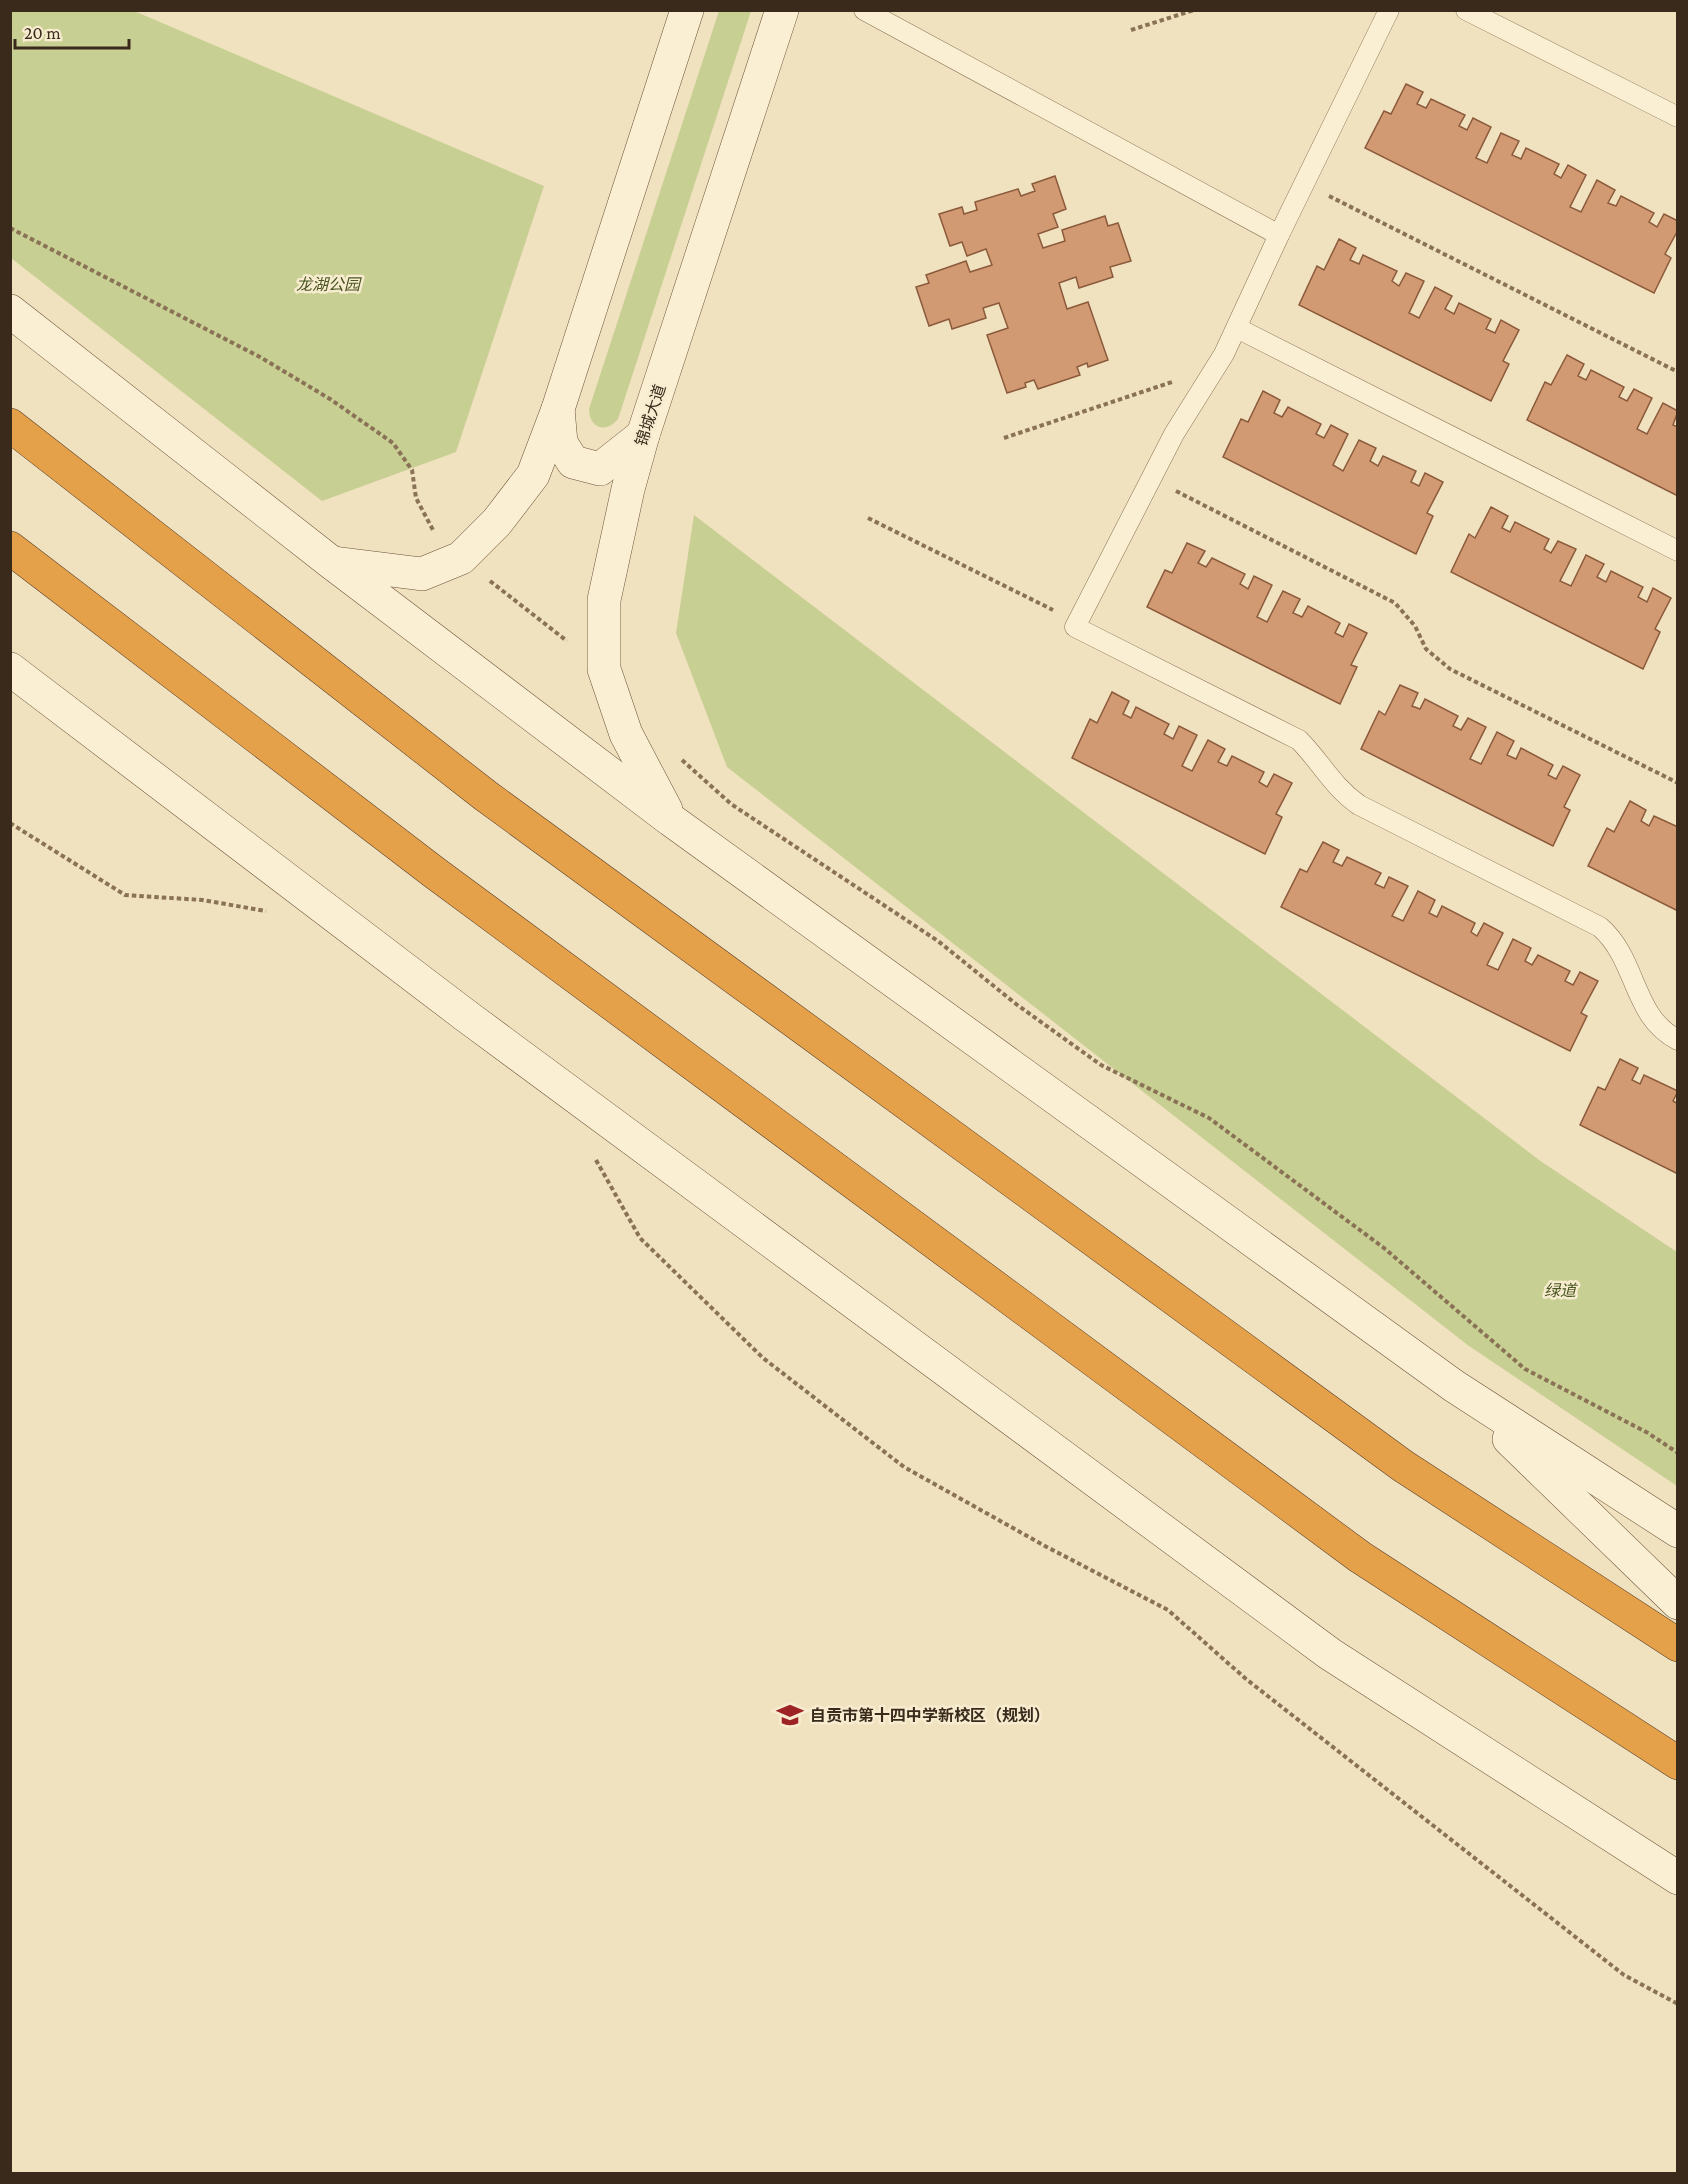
<svg xmlns="http://www.w3.org/2000/svg" width="1688" height="2184" font-family="'Crimson Pro','Noto Sans SC',serif">
<rect width="100%" height="100%" fill="#f0e1bf"/>
<g fill="#c8cf93">
<path d="M10 11H134L544 186 456 452 322 501 11 258Z"/>
<path d="M719 11H751L618 419C606 434 589 428 589 409Z"/>
<path d="M694 515 1539 1160 1677 1252V1486L1469 1346 727 767 676 633Z"/>
</g>
<g fill="#d19a73" stroke="#8b5a3b" stroke-width="1.5">
<path d="M1406 84 1423 92 1417 104 1426 108 1431 99 1465 115 1459 126 1467 130 1473 118 1491 127 1476 158 1487 163 1501 133 1519 141 1512 155 1521 159 1526 148 1559 164 1554 174 1561 178 1568 165 1586 175 1570 207 1581 212 1597 180 1615 190 1608 203 1616 206 1621 196 1654 213 1649 222 1657 227 1664 214 1678 221V230L1665 254 1671 258 1654 293 1365 148 1384 111 1391 114Z"/>
<path d="M1055 176 1066 209 1053 214 1058 227 1038 234 1043 248 1065 241 1062 230 1105 216 1108 226 1118 223 1131 261 1110 267 1113 277 1079 288 1076 277 1059 283 1067 309 1088 302 1108 360 1088 367 1087 363 1077 367 1080 375 1038 389 1034 380 1025 383 1026 387 1007 393 987 335 1008 328 999 303 983 308 986 318 952 329 949 319 929 326 916 287 929 283 926 275 966 261 970 272 992 265 986 249 967 256 962 242 950 246 939 214 962 207 964 214 977 210 975 202 1018 189 1021 196 1035 191 1032 184Z"/>
<path d="M1339 239 1356 248 1350 260 1359 264 1363 255 1397 271 1392 281 1399 286 1406 273 1424 281 1409 313 1419 318 1435 287 1452 296 1445 309 1454 314 1459 303 1491 319 1486 329 1495 333 1501 320 1519 330 1503 361 1509 364 1491 401 1299 305 1317 266 1324 270Z"/>
<path d="M1567 355 1584 364 1578 376 1586 380 1591 370 1624 387 1619 397 1627 401 1634 389 1652 398 1637 429 1647 434 1663 403 1678 411 1673 425 1678 427V496L1527 420 1545 382 1551 385Z"/>
<path d="M1263 391 1280 400 1274 413 1282 417 1288 407 1321 424 1316 434 1324 438 1331 425 1348 434 1333 465 1343 471 1359 440 1376 448 1370 461 1378 466 1383 456 1416 471 1411 482 1419 486 1425 473 1443 482 1427 513 1433 516 1416 554 1223 457 1241 419 1248 422Z"/>
<path d="M1491 507 1508 516 1502 528 1510 532 1515 522 1549 539 1544 549 1551 553 1558 541 1576 549 1560 581 1571 586 1586 555 1604 564 1597 577 1606 582 1611 571 1643 587 1638 597 1647 602 1653 588 1671 598 1655 629 1660 632 1643 669 1451 572 1469 534 1475 538Z"/>
<path d="M1187 543 1205 551 1198 563 1206 567 1212 558 1245 574 1240 584 1248 589 1254 576 1272 585 1257 617 1267 622 1283 591 1300 599 1293 613 1302 617 1308 606 1340 623 1335 633 1343 637 1349 624 1367 633 1351 665 1357 667 1340 704 1147 607 1165 570 1172 573Z"/>
<path d="M1400 685 1418 693 1412 706 1420 709 1425 699 1458 716 1453 726 1461 730 1468 718 1486 727 1470 759 1481 764 1497 732 1514 741 1507 755 1516 759 1521 748 1553 765 1548 775 1556 779 1563 766 1580 775 1564 807 1570 810 1553 846 1361 749 1379 711 1385 715Z"/>
<path d="M1112 692 1129 701 1123 714 1131 718 1136 707 1169 724 1164 734 1173 739 1179 726 1197 735 1182 766 1192 771 1208 740 1225 749 1218 762 1227 766 1232 756 1264 772 1259 782 1267 787 1274 774 1292 783 1276 814 1282 817 1265 854 1072 758 1090 719 1097 723Z"/>
<path d="M1630 801 1646 810 1641 821 1649 826 1654 816 1678 827V911L1588 866 1607 828 1614 832Z"/>
<path d="M1323 842 1339 850 1333 862 1342 866 1347 857 1381 873 1375 884 1384 888 1389 877 1408 886 1392 916 1403 921 1418 891 1435 900 1429 913 1437 917 1442 906 1475 923 1471 932 1477 936 1484 923 1503 933 1487 965 1498 970 1513 939 1531 948 1525 961 1532 965 1538 955 1570 971 1565 981 1573 985 1580 972 1598 981 1581 1013 1587 1016 1570 1051 1281 907 1300 869 1307 872Z"/>
<path d="M1620 1059 1638 1068 1632 1080 1640 1084 1644 1075 1678 1091 1673 1101 1678 1104V1174L1580 1125 1598 1087 1605 1090Z"/>
</g>
<g fill="none" stroke-linecap="round" stroke-linejoin="round">
<g stroke="#8a7256" stroke-width="21">
<g id="lane">
<path d="M864 10 1279 235 1389 10"/>
<path d="M1466 10 1678 117"/>
<path d="M1279 235 1224 354 1174 434 1075 627 1299 740C1320 761 1333 787 1359 805L1600 927C1638 960 1632 1017 1678 1040"/>
<path d="M1237 328 1678 551"/>
</g>
</g>
<g stroke="#6c533a" stroke-width="34">
<g id="secondary">
<path d="M10 311 332 563 671 820 1454 1386 1678 1531"/>
<path d="M558 409 561 443 573 462 600 469 643 435"/>
<path d="M334 563 422 574 461 558 497 522 533 475 558 409 687 10"/>
<path d="M10 669 465 1015 1330 1654 1678 1878"/>
<path d="M666 810 626 734 604 669V600L628 489 643 435 782 10"/>
<path d="M1509 1439 1678 1603"/>
</g>
</g>
<g stroke="#57402b" stroke-width="34">
<g id="highway">
<path d="M10 425 486 796 1403 1466 1678 1645"/>
<path d="M10 548 435 873 1360 1557 1678 1763"/>
</g>
</g>
<g stroke="#8a7256" stroke-width="4" stroke-dasharray="4.5 3" stroke-linecap="butt">
<path d="M1131 30 1194 10"/>
<path d="M1329 196 1678 372"/>
<path d="M10 228 260 357 330 399 393 443 412 470 416 498 433 530"/>
<path d="M1004 438 1172 382"/>
<path d="M1176 491 1395 603 1415 626 1426 649 1450 669 1678 783"/>
<path d="M868 518 1053 610"/>
<path d="M490 581 567 641"/>
<path d="M682 760 731 804 938 941 1016 1004 1101 1065 1209 1118 1384 1248 1525 1369 1648 1433 1678 1453"/>
<path d="M10 823 125 895 202 900 266 911"/>
<path d="M596 1160 640 1238 763 1358 904 1467 1045 1546 1168 1610 1246 1679 1624 1975 1678 2004"/>
</g>
<use href="#lane" stroke="#fbefd3" stroke-width="20"/>
<use href="#secondary" stroke="#fbefd3" stroke-width="33"/>
<use href="#highway" stroke="#e5a04a" stroke-width="33"/>
</g>
<defs>
<g id="school-bare" transform="scale(2.07)"><path d="M0-5L7-2L0 1L-7-2ZM-4 1L0 2.5L4 1V4Q0 6-4 4Z" fill="#9d2324" stroke="#f7eccf" stroke-width="2.5" paint-order="stroke"/></g>
</defs>
<g fill-rule="evenodd">
<use href="#school-bare" x="790" y="1715"/>
</g>
<g text-anchor="middle" stroke-width="5" stroke-linejoin="round" paint-order="stroke">
<g font-size="16" font-style="italic" fill="#495621" stroke="#f7eccf">
<text x="328" y="290">龙湖公园</text>
<text x="1560" y="1296">绿道</text>
</g>
<g font-size="16" fill="#392a1c" stroke="#f7eccf">
<text transform="translate(650 415) rotate(-72)" y="6">锦城大道</text>
</g>
<g font-size="16" font-weight="bold" fill="#392a1c" stroke="#f7eccf" text-anchor="start">
<text x="810" y="1721">自贡市第十四中学新校区（规划）</text>
</g>
</g>
<rect width="1688" height="2184" fill="none" stroke="#392a1c" stroke-width="24"/>
<path d="M15 39v9h114v-9" fill="none" stroke="#392a1c" stroke-width="3"/>
<text x="24" y="39" font-size="18" fill="#392a1c" stroke="#f7eccf" stroke-width="4.5" paint-order="stroke">20 m</text>
</svg>
